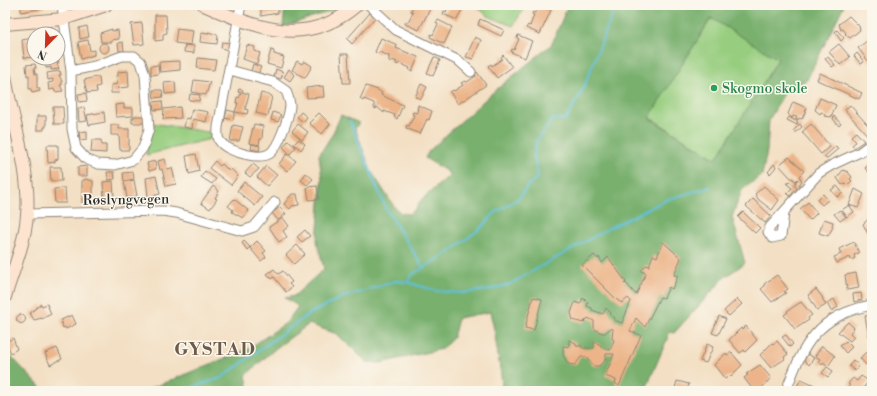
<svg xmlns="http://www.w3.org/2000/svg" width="877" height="396" font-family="'Libre Bodoni',serif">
<rect width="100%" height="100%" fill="#fbf7ec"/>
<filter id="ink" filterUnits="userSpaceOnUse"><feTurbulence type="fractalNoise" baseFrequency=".025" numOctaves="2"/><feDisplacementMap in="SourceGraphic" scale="8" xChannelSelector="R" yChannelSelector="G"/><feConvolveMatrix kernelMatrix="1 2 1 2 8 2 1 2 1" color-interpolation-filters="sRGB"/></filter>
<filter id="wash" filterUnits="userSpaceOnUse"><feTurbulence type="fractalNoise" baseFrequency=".012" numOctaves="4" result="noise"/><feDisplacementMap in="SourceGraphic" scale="16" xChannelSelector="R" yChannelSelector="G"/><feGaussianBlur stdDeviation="0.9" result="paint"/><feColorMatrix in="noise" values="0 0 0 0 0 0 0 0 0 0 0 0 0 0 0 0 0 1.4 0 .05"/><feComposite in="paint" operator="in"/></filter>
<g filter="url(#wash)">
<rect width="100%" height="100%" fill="#f3dfc3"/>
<g fill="#97cd7f" stroke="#617c55">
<path d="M475 5H526L513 26 488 16Z"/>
<path d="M712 17 779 59 716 159 649 117Z"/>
<path d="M152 123 214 133V138L146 155Z"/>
</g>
<g fill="#79b06e" stroke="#526e4c" fill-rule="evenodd">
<path d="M285 5H348L283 27Z"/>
<path d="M568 5H844L807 80 786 90 769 120 767 151 762 175 742 190 732 217 745 263 725 277 674 333 670 332 645 391H501L502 382 494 329 490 312 458 318 453 338 442 349 380 363 367 362 337 334 309 324 276 348 246 375 249 391H144L248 349 286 323 297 308 298 306 285 298 294 296 324 269 317 241 322 179 319 155 332 135 341 115 359 123 355 128 371 171 395 208 401 213 409 214 415 210 421 200 449 176 448 172 425 158 429 151 491 94 552 44ZM711 18 778 59 716 159 649 118Z"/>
<path d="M5 350 44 391H5Z"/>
</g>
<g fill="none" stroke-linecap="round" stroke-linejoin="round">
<g stroke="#5dc1db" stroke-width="2">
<path d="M350 121 386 209 423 267"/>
<path d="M407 282 413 274 448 253 481 228 496 212 519 198 529 184 538 178 534 154 537 140 553 119H566L584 87 616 5"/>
<path d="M180 391 221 378 309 314 341 298 396 281 407 282 437 291 461 293 488 290 510 284 609 228 668 199 710 187"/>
</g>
</g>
<g id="blocks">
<g fill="#ecb488">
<path d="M21 5H45V8L21 12Z"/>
<path d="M261 5H278V13L261 16Z"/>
<path d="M416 5H432L419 30 405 24 406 21 408 22 413 12 411 11 413 6 415 7Z"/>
<path d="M449 5H464L457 20 443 14 444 11 446 12Z"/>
<path d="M537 5 551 10 540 34 526 28 528 25 530 26 534 15 532 14 533 12 535 13 538 8 536 7Z"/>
<path d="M370 13 375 17 373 20 352 44 347 39Z"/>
<path d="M155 15H166L167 33 163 34V40L155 41Z"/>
<path d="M849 16 859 26 860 30 850 38 845 34 846 33 843 29 841 30 839 24Z"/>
<path d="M480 19 504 30 501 36 478 25Z"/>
<path d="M438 20 452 27 444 44 430 37 431 34 433 35 438 24 436 23Z"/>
<path d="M142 23 144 44 134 45 131 24Z"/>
<path d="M87 26 89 37 80 39 79 28Z"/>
<path d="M112 29V31L118 30 119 39 112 40V42H101L100 33Z"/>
<path d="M177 29 193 31 191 45 175 43Z"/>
<path d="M837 30 844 38 841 41 835 32Z"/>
<path d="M208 32 218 35 217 44 200 42 201 33 208 34Z"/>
<path d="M518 35 532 41 525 58 511 52 512 49 514 50 519 39 517 38Z"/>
<path d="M475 37 481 40 473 59 466 57Z"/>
<path d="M33 38 34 57 24 58 22 40Z"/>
<path d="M381 38 393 43 397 45 396 48 418 57 412 72 409 70 410 68 399 63 398 65 396 64 397 62 392 60 391 62 389 61V56L379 52 378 54 375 52Z"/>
<path d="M88 40 90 51 94 50V55L81 59 78 42Z"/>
<path d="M868 40 872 43V59L869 62 858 48Z"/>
<path d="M123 42 124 51H119L118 43Z"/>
<path d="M222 42 230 43 228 50 221 48Z"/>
<circle cx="104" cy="48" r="5"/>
<path d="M839 44 850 57 840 65 829 52Z"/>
<path d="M185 45 194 46V53L184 52Z"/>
<path d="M247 45 255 47 254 51 260 53 257 64 243 59Z"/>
<path d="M271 50 274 51V54L284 57 281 68 267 64Z"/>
<path d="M857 53 864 62 861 64 854 56Z"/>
<path d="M341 54H348L350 83H343Z"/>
<path d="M503 55 512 67 497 78 488 66 491 64 492 66 502 59 501 57Z"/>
<path d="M434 57 440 60 433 76 427 73Z"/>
<path d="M828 57 835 65 832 67 825 59Z"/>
<path d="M50 58 58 59 59 62 57 63 59 69 51 70V67L46 68 45 61 50 60Z"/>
<path d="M198 58 216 60 214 70 197 68Z"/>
<path d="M180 61V70L160 72 159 62Z"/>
<path d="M297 61 302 64 304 61 312 66 305 78 292 70Z"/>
<path d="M35 64 36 68H34L35 74H37V88H39L40 91 32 93 31 89H29V75L27 76 26 65Z"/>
<path d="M253 64 261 67 258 74 251 71Z"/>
<path d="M158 65 159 74 151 75V66Z"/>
<path d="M276 69 283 72 281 79 274 77Z"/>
<path d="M289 69 294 75 290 81 284 77Z"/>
<path d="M60 71 61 75H59L62 81V85H60L63 91 55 92 54 89 49 90 48 83 53 82V79L48 80 47 73Z"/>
<path d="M128 71 129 87 118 88 119 93H111V85L118 84 116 76H118V72Z"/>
<path d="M477 72 486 85 458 104 450 92 453 90 454 91 463 85 461 83 465 81 467 82 476 76 474 74Z"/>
<path d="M820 73 862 93 859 99 817 80Z"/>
<path d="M96 77H99L100 86 96 87 97 92 87 93 84 80Z"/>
<path d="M194 80 210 82 206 95 192 92Z"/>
<path d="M175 82 176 93 165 94 164 83Z"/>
<path d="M421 84 427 87 421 99 415 97Z"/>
<path d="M323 86 324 97 307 98 306 88Z"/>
<path d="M366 86 378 90 382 93 381 95 403 105 397 119 394 117 395 115 384 111V113L377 107 376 109 374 108V103L364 99 363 101 360 99Z"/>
<path d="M239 89 243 90 242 92 249 94 245 109 248 110 247 114 235 112 238 103H236L237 97 239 98 241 93 238 92Z"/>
<path d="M153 90H162L163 97 154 98Z"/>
<path d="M86 93 87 101 79 102 78 94Z"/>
<path d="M261 93 272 96 268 116 256 113Z"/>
<path d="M190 94 200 95 199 101 189 100Z"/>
<path d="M820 98 836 105 831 117 824 116 825 114 821 112 820 114 815 110Z"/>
<path d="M162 101 163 109 154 110 153 102Z"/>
<path d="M793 102 807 108 802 119 799 118 798 120 796 119 797 117 793 116 792 118 788 114Z"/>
<path d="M124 104V108H133V116L116 117 115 105Z"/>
<path d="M418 105 432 111 429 120 427 119 420 134 406 128 407 125 409 126 414 115 412 114 413 112 417 113Z"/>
<path d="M850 105 872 130V134L869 137 845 110Z"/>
<path d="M53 107H63L64 124H54Z"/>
<path d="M84 107 87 121 79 122 78 108Z"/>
<path d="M180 107 181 118 163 119 164 109Z"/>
<path d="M192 109 208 112 206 122 193 119 192 129 184 127 186 118 190 119Z"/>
<path d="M227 110 235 112 233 120 225 118Z"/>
<path d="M104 112 105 122 89 125 87 115Z"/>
<path d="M273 112 281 115 278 122 271 120Z"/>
<path d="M301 112 307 117 303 122 297 117Z"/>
<path d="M319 113 330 124 322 134 309 123Z"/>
<path d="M37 116H46V127H44V130H37Z"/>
<path d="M134 116H144V123H132V118H134Z"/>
<path d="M834 116 841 124 839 126 833 119Z"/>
<path d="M789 117 798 122 797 125 787 120Z"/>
<path d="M254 124 263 126 262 139H260L259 145 249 143Z"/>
<path d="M298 124 308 132 302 140 292 131Z"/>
<path d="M800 124 802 127 795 133 793 131Z"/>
<path d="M811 124 830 146 821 154 802 132Z"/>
<path d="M111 125H119V129H129V150H120L119 135H111Z"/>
<path d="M233 125 243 127 239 141H230Z"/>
<path d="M87 131V139L80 140 79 132Z"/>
<path d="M856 132 864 141 854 148 852 145 856 142 851 136Z"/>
<path d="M299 139 305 144 301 150 294 144Z"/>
<path d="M92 140H101L102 145H106V153L91 152Z"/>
<path d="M288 141 296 147 290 154 283 147Z"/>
<path d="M252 144 260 146 259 151 251 149Z"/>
<path d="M47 145H58V159L55 160V162L48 163Z"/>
<path d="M836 146 838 149 826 159 824 157Z"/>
<path d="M196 154 199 171 189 174 186 156Z"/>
<path d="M287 154 296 161 287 171 279 164Z"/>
<path d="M789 157 804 171 799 176 802 181 798 186 795 183 798 179 796 181 790 177 779 165Z"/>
<path d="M165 159 167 169 172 168 176 184 166 186 162 169 160 170 158 161Z"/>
<path d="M155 161 156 169 149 171 147 163Z"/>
<path d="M215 161 220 166 222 164 229 171 231 169 238 176 231 185 209 168Z"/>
<path d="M872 162V176L865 168Z"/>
<path d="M253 164 259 169 250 177 245 173Z"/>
<path d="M774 164 776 167 770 174 768 172Z"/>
<path d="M87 166V176H78V167Z"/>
<path d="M266 166 277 175 267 186 257 177Z"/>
<path d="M50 167H61L62 181H51Z"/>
<path d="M843 170 848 172 852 177 850 179 852 181 847 185 845 183 842 185 837 178Z"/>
<path d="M205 171 216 179 212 184 201 177Z"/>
<path d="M107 172H114L115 179 108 180Z"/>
<path d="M133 172 134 179 124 181 123 173Z"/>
<path d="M306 173 313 179 307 185 301 180Z"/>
<path d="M156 176 160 194 148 197 146 178Z"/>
<path d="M86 179 93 181V198H86V203H82V181Z"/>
<path d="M134 180 137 196 127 198 124 182Z"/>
<path d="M113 181 114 197 104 198 103 182Z"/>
<path d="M789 181 797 188 790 196 787 193 792 188 787 184Z"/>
<path d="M244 182 262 197 255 206 237 191Z"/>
<path d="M213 186 219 191 215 198 217 199 210 209 201 203Z"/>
<path d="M317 186 319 199 309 200 307 187Z"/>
<path d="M764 186 779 200 772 210 759 200 755 194Z"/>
<path d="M837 186 843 193 837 197 831 190Z"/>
<path d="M65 188 66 203H55L54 189Z"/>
<path d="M855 189 864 194 858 208 849 205Z"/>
<path d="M292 194H297L299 205 292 206 290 209 284 204Z"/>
<path d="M823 194 828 200 822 205 817 200Z"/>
<path d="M234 199 249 211 243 218 232 212 233 210 228 206Z"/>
<path d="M753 199 771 216 765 223 746 206Z"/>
<path d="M808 202 817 213 810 220 800 209Z"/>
<path d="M849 205 854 212 847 217 842 210Z"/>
<path d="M280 207 286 214 278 220 272 213Z"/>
<path d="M840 210 846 217 840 221 834 214Z"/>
<path d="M743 212 760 228 755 233 738 217Z"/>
<path d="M872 216V232L868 234 863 224Z"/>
<path d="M283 218 289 226 283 231 287 237 279 242 269 227Z"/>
<path d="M824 219 833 222 832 226 833 227 828 236 819 233Z"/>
<path d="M305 230 310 236 302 242 297 237Z"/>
<path d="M244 241 250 247 247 250 242 243Z"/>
<path d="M257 241 266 251 263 253 266 257 261 261 250 248Z"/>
<path d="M663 242 681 258 674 275 678 276 672 289 669 287 664 298 660 297 645 327 636 318 630 331 641 335 619 386 615 383 616 380 605 376 614 354H606L605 361 599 366H593L587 357H581L575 365 568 364 563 355V346L569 347V340L576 343V346H582V348H594V342L601 345V347L610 350 614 340 612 339 613 329 611 328 605 333H602L596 330 594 328V321L588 318 583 323 573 320 571 313 575 302 580 304 583 298 588 303 587 306 592 308V310L603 314 606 308 611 313 610 315 615 318 614 320 622 323 631 301 628 298 622 303 617 300 582 265 594 255 598 259 599 257 602 263 608 257 626 282 624 284 626 283 636 295 646 273 641 271 646 265 649 266 653 255 657 257Z"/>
<path d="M854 242 859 253 854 255 855 258 851 260 850 257 837 263 834 257 841 254 839 249Z"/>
<path d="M297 245 305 254 294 264 286 255Z"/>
<path d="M274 269 278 274 283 271 292 282 289 284 292 287 286 292 274 277 272 279 267 274Z"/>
<path d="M856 273 859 288 847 290 845 275Z"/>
<path d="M777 275 788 289 784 292 786 293 772 302 761 289 765 286 764 284Z"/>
<path d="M816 289 823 298H822L826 305 817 310 808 295Z"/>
<path d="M861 293 862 300 854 302 853 294Z"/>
<path d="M533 297 542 299 534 330 525 328Z"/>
<path d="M737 299 742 304 729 316 724 311Z"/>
<path d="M834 299 838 307 831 311 827 303Z"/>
<path d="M801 302 812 315 808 318 809 320 795 329 784 315 788 312 787 311Z"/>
<path d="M41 304 42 306 47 304 51 314 42 319V318L34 320 30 313Z"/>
<circle cx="21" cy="319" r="4.5"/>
<path d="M72 315 76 324 66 329 65 327 63 328 61 320Z"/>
<path d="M872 315V337L869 338 865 316Z"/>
<path d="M719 316 726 319 718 335 712 333Z"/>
<path d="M848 322 854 328 850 333 854 337 850 341 838 332Z"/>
<path d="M746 326 757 340 745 352 744 350 740 353 729 340 741 328 742 330Z"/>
<path d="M786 335 793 344 790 347 782 337Z"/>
<path d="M13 338 17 349 11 353 6 342Z"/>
<path d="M777 341 788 354 784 357 785 359 771 368 760 355 772 343 773 344Z"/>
<path d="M846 341 852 347 846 353 840 346Z"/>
<path d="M707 344 713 347 706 363 700 361Z"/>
<path d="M822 346 835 356 828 366 823 362 822 365 818 362 820 359 815 356Z"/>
<path d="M57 348 62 359 50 365 45 353Z"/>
<path d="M731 352 742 365 730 377 729 376 725 379 714 365 726 353 727 355Z"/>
<path d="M866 352 872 359 866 365 860 358Z"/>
<path d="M808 354 814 358 809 365 804 360Z"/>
<path d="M853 360 859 365 855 371 849 366Z"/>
<path d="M760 365 771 378 760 390 758 389 754 391 744 378 748 375 746 374Z"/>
<path d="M827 367 833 371 828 377 822 373Z"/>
<path d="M861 376 869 381 864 387 867 389 866 391H853L848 387 850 385 848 384 853 378 857 381Z"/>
<path d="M801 379 817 386 815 391H805L806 390 797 386Z"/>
<path d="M677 381 689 384 687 391H679V389L675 388Z"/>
</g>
</g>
</g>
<g filter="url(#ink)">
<use href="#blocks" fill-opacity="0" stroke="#8f8577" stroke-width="1"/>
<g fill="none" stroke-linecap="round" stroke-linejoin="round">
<g stroke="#8f8577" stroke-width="11">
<g id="street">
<path d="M62 5 71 71 72 129 76 148 86 159 98 164 115 165 133 160 143 148 149 129 145 75 141 62 134 56H122L95 66 71 71"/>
<path d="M369 5 396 30 459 61 471 72"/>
<path d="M230 70 273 82 286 91C288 96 290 101 290 106 289 117 278 149 269 154 258 160 225 151 219 140 217 136 218 131 218 127L241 5"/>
<path d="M784 213 781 236 772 238 768 232 770 227 819 173 832 165 860 152 872 143"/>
<path d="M27 214 163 211 176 213 242 231 254 227 275 202"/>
<path d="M786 391C803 344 818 315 872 305"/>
</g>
</g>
<g stroke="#8f8577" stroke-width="14">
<g id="secondary">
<path d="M204 5C257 28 306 49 357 5"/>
<path d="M5 24 63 19 106 5"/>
<path d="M5 76C12 121 31 170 27 215 25 243 13 270 5 297"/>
</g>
</g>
<use href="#street" stroke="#fff" stroke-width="9"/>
<use href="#secondary" stroke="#fde4d0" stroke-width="12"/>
</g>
</g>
<circle fill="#2e9e5b" stroke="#fbf7ec" stroke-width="1.5" cx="714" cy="88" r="4"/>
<g text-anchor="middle" stroke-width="3" stroke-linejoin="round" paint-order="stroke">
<g font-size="14" fill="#27864d" stroke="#fbf7ec" text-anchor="start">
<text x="722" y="93">Skogmo skole</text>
</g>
<g font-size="14" fill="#2b2b2b" stroke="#fbf7ec">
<text transform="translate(126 199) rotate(-1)" y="5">Røslyngvegen</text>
</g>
<g font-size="18" font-weight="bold" letter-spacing="1" fill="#6f5b4c" stroke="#fbf7ec">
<text x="215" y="355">GYSTAD</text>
</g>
</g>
<rect width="877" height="396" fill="none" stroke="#fbf7ec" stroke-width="20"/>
<g transform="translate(46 46) rotate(203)"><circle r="19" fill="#fbf7ec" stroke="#a8a59f"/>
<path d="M0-3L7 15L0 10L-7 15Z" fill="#c8321e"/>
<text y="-6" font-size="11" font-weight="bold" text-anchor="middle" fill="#2b2b2b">N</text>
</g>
</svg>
